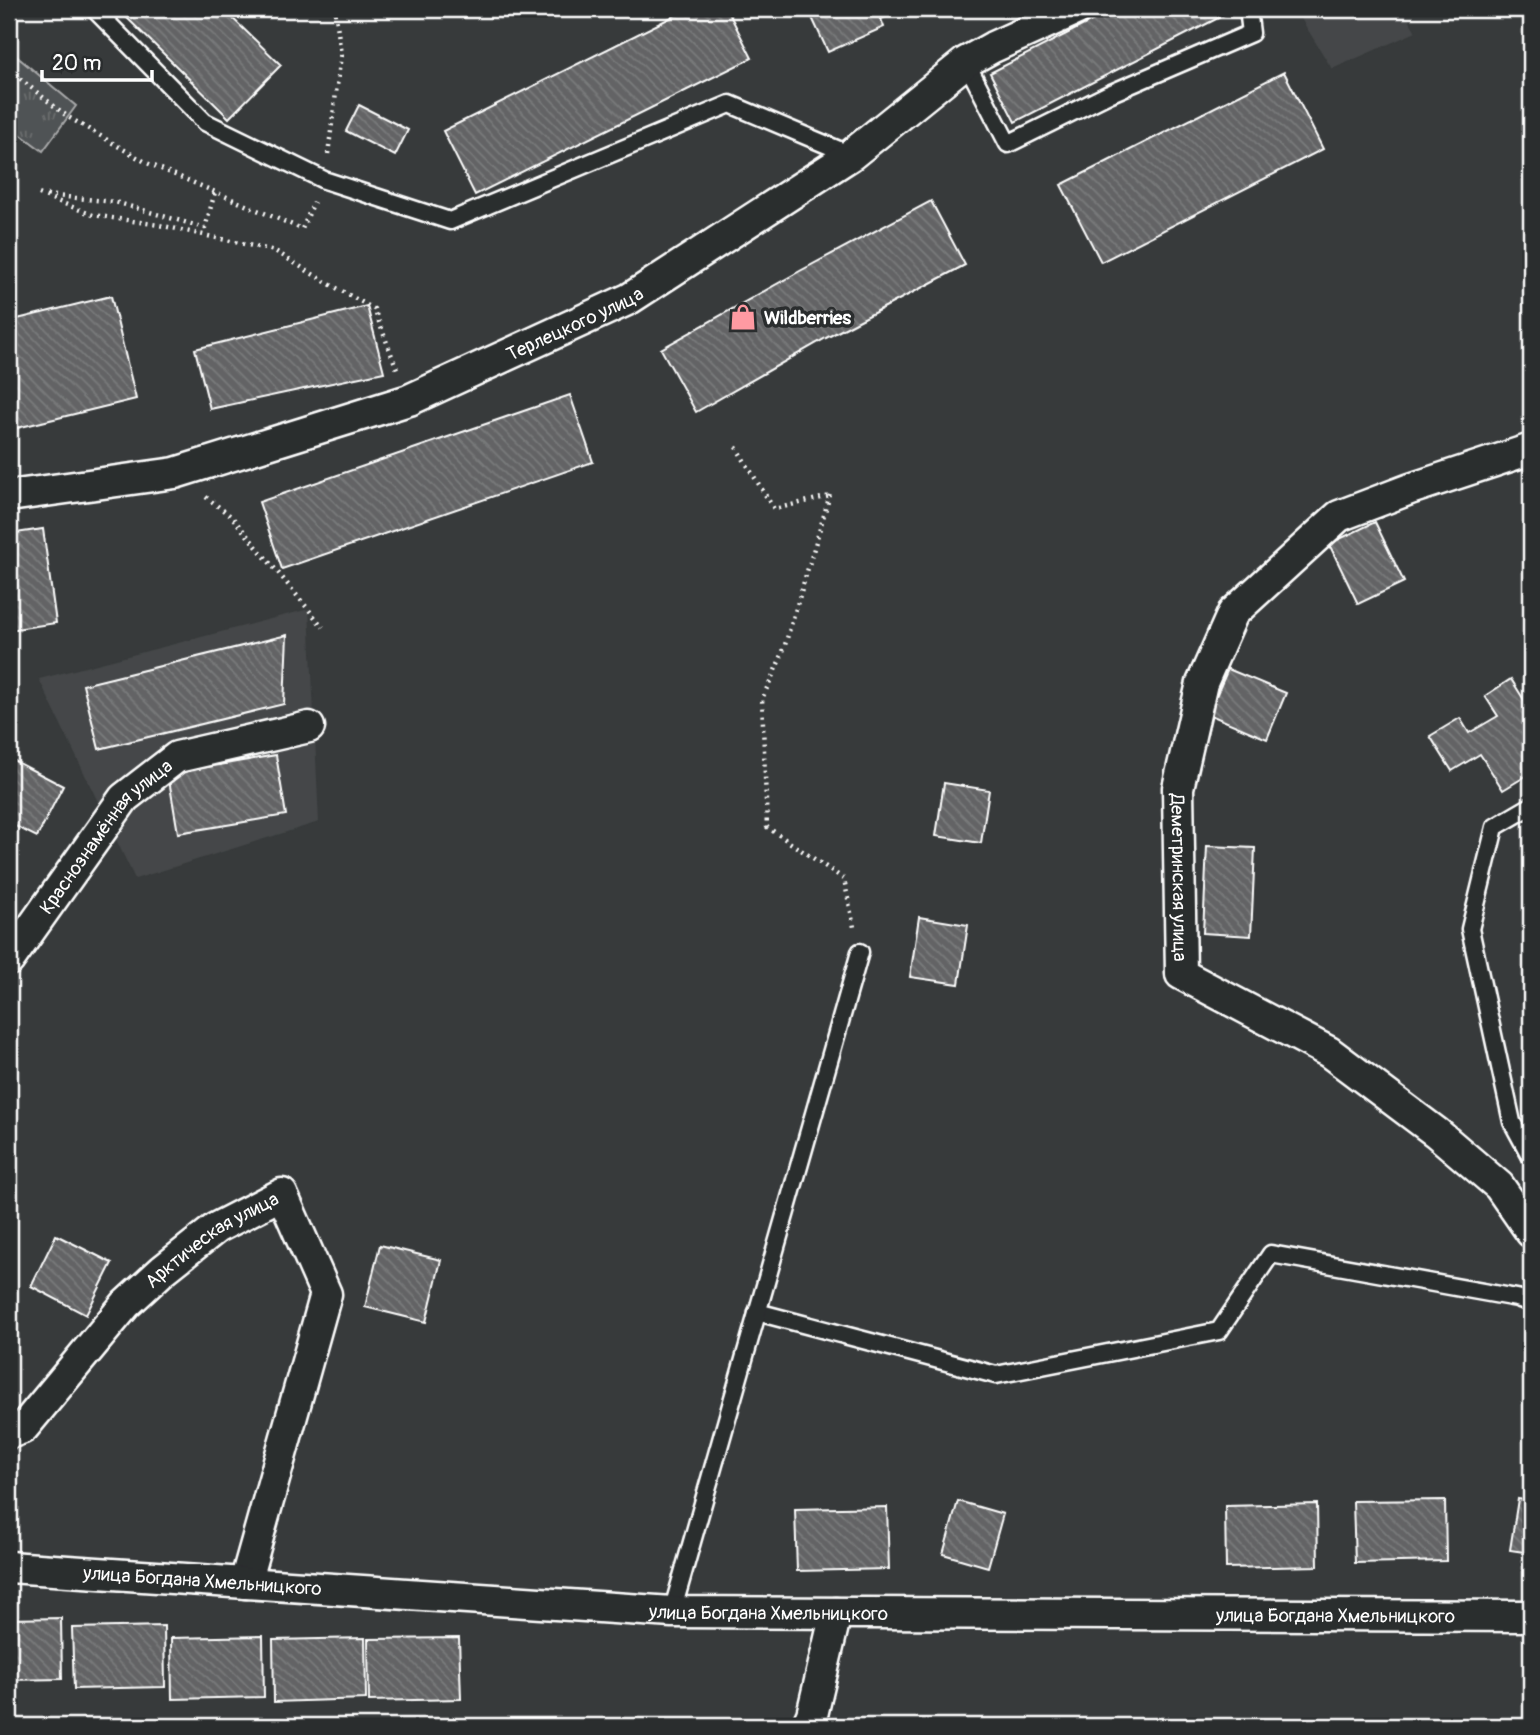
<svg xmlns="http://www.w3.org/2000/svg" width="1540" height="1735" font-family="Pangolin,sans-serif">
<defs>
<pattern id="park-tufts" width="24" height="20" patternUnits="userSpaceOnUse" patternTransform="scale(1.75)"><rect width="24" height="20" fill="#505354"/><path d="M3 7l-1-3M5 7V3M7 7l1-3M15 17l-1-3M17 17v-4M19 17l1-3" fill="none" stroke="#6a6d6e"/></pattern>
<pattern id="building-back-hatch" width="6" height="6" patternUnits="userSpaceOnUse" patternTransform="scale(1.75)"><rect width="6" height="6" fill="#636465"/><path d="M-1 5l2 2M0 0l6 6M5-1l2 2" fill="none" stroke="#7a7b7c"/></pattern>
</defs>
<rect width="100%" height="100%" fill="#373a3b"/>
<filter id="ink" filterUnits="userSpaceOnUse"><feTurbulence type="fractalNoise" baseFrequency=".0143" numOctaves="2"/><feDisplacementMap in="SourceGraphic" scale="14" xChannelSelector="R" yChannelSelector="G"/><feConvolveMatrix kernelMatrix="1 2 1 2 8 2 1 2 1" color-interpolation-filters="sRGB"/></filter>
<g filter="url(#ink)">
<g fill="#444748">
<path d="M1295 9H1403L1416 32 1332 69Z"/>
<path d="M309 609 319 822 135 879 39 679Z"/>
</g>
<path fill="url(#park-tufts)" stroke="#a8a9aa" stroke-width="2" d="M9 50 76 106 43 151 9 126Z"/>
<g fill="url(#building-back-hatch)" stroke="#fff" stroke-width="2">
<path d="M118 9H223L281 65 229 118Z"/>
<path d="M688 9H727L752 58 475 195 443 131Z"/>
<path d="M808 9H904L881 19 884 27 828 52Z"/>
<path d="M1115 9H1226L1228 13 1015 122 990 73Z"/>
<path d="M1284 72 1323 149 1101 262 1061 185Z"/>
<path d="M359 105 408 130 395 156 346 131Z"/>
<path d="M931 201 965 265 826 338 696 412 661 349 800 271Z"/>
<path d="M111 296 136 399 9 430V321Z"/>
<path d="M367 306 384 372 210 409 195 349Z"/>
<path d="M570 395 593 462 282 569 259 502Z"/>
<path d="M1375 522 1404 582 1358 604 1329 544Z"/>
<path d="M43 529 56 623 9 630V534Z"/>
<path d="M287 635 284 704 99 749 83 685Z"/>
<path d="M1228 669 1286 693 1267 739 1208 714Z"/>
<path d="M1511 679 1531 711V751H1530L1531 773 1503 790 1480 754 1452 771 1430 736 1460 718 1469 733 1498 716 1485 696Z"/>
<path d="M276 755 286 815 178 833 168 774Z"/>
<path d="M9 758 63 786 37 837 9 823Z"/>
<path d="M944 783 989 790 981 843 936 836Z"/>
<path d="M1207 846 1255 848 1251 936 1203 933Z"/>
<path d="M919 917 968 925 959 984 910 977Z"/>
<path d="M56 1235 112 1263 86 1315 31 1286Z"/>
<path d="M380 1245 441 1260 426 1322 365 1307Z"/>
<path d="M1518 1499 1531 1501V1553L1510 1550Z"/>
<path d="M1445 1500 1446 1561 1355 1563 1353 1501Z"/>
<path d="M958 1501 1003 1514 988 1567 943 1554Z"/>
<path d="M1317 1504 1318 1566 1226 1568 1225 1506Z"/>
<path d="M887 1507 889 1569 797 1571 795 1509Z"/>
<path d="M61 1618 62 1679 9 1680V1619Z"/>
<path d="M164 1626 165 1687 74 1689 72 1628Z"/>
<path d="M263 1636 264 1697 172 1699 171 1638Z"/>
<path d="M365 1638 366 1699 274 1702 273 1640Z"/>
<path d="M459 1638 461 1699 369 1701 368 1639Z"/>
</g>
<g fill="none" stroke-linecap="round" stroke-linejoin="round">
<g stroke="#fff" stroke-width="21">
<g id="service">
<path d="M94 9 205 122 324 180 450 221 730 104 851 155"/>
<path d="M966 62 1008 144 1109 94 1251 33 1248 9"/>
<path d="M1531 806 1495 827 1470 929 1512 1122 1531 1157"/>
<path d="M757 1312 996 1375 1219 1331 1271 1254 1517 1298 1531 1303"/>
<path d="M672 1612 860 952"/>
</g>
</g>
<g stroke="#fff" stroke-width="35">
<g id="minor">
<path id="s1" d="M1531 449 1410 489 1339 516 1233 613 1202 683 1178 788 1181 974 1329 1052 1437 1133 1499 1186 1531 1232"/>
<path id="s2" d="M9 496 175 473 409 400 629 299 851 155 966 62 993 47 1077 9"/>
<path id="s3" d="M9 960 124 798 177 757 309 727"/>
<path id="s4" d="M9 1433 23 1428 126 1304 163 1270 216 1228 282 1194 326 1294 245 1583"/>
<path id="s5" d="M9 1567 672 1612 1531 1616"/>
<path d="M807 1726 812 1715 836 1613"/>
</g>
</g>
<g stroke="#fff" stroke-width="4.5" stroke-dasharray="2 5" stroke-linecap="butt">
<path d="M9 70 68 117 147 163 302 229 314 202"/>
<path d="M328 154 341 55 335 9"/>
<path d="M39 194 93 215 159 225 275 251 324 281 374 309 397 369"/>
<path d="M47 195 115 202 205 228 215 192"/>
<path d="M736 447 774 509 830 496"/>
<path d="M830 495 782 655 762 699 767 827 844 879 854 927"/>
<path d="M206 497 232 517 323 627"/>
</g>
<use href="#service" stroke="#2a2d2e" stroke-width="16"/>
<use href="#minor" stroke="#2a2d2e" stroke-width="30"/>
</g>
</g>
<defs>
<g id="shop-bare" transform="scale(2.1)"><path d="M-5-2.5h2.3a2.7 3.5 0 0 1 5.4 0H5L5.5 6h-11ZM-1.5-2.5h3a1.5 2.3 0 0 0-3 0Z" fill="#ff9aa2" stroke="#2a2d2e" stroke-width="2.5" paint-order="stroke"/></g>
</defs>
<g fill-rule="evenodd">
<use href="#shop-bare" x="743" y="317"/>
</g>
<g text-anchor="middle" stroke-width="7" stroke-linejoin="round" paint-order="stroke">
<g font-size="19" font-weight="bold" fill="#fff" stroke="#2a2d2e" text-anchor="start">
<text x="764" y="324">Wildberries</text>
</g>
<g font-size="19" fill="#fff" stroke="#2a2d2e">
<text dy="7" stroke="none"><textPath href="#s2" startOffset="595">Терлецкого улица</textPath></text>
<text dy="7" stroke="none"><textPath href="#s3" startOffset="158">Краснознамённая улица</textPath></text>
<text dy="7" stroke="none"><textPath href="#s1" startOffset="621">Деметринская улица</textPath></text>
<text dy="7" stroke="none"><textPath href="#s4" startOffset="284">Арктическая улица</textPath></text>
<text dy="7" stroke="none"><textPath href="#s5" startOffset="194">улица Богдана Хмельницкого</textPath></text>
<text dy="7" stroke="none"><textPath href="#s5" startOffset="761">улица Богдана Хмельницкого</textPath></text>
<text dy="7" stroke="none"><textPath href="#s5" startOffset="1328">улица Богдана Хмельницкого</textPath></text>
</g>
</g>
<rect width="1540" height="1735" fill="none" stroke="#2a2d2e" stroke-width="35"/>
<rect x="18" y="18" width="1505" height="1700" fill="none" stroke="#fff" stroke-width="2.5" filter="url(#ink)"/>
<path d="M42 70v10h110v-10" fill="none" stroke="#ffffff" stroke-width="3.5"/>
<text x="52" y="70" font-size="21" fill="#ffffff" stroke="#2a2d2e" stroke-width="5" paint-order="stroke">20 m</text>
</svg>
